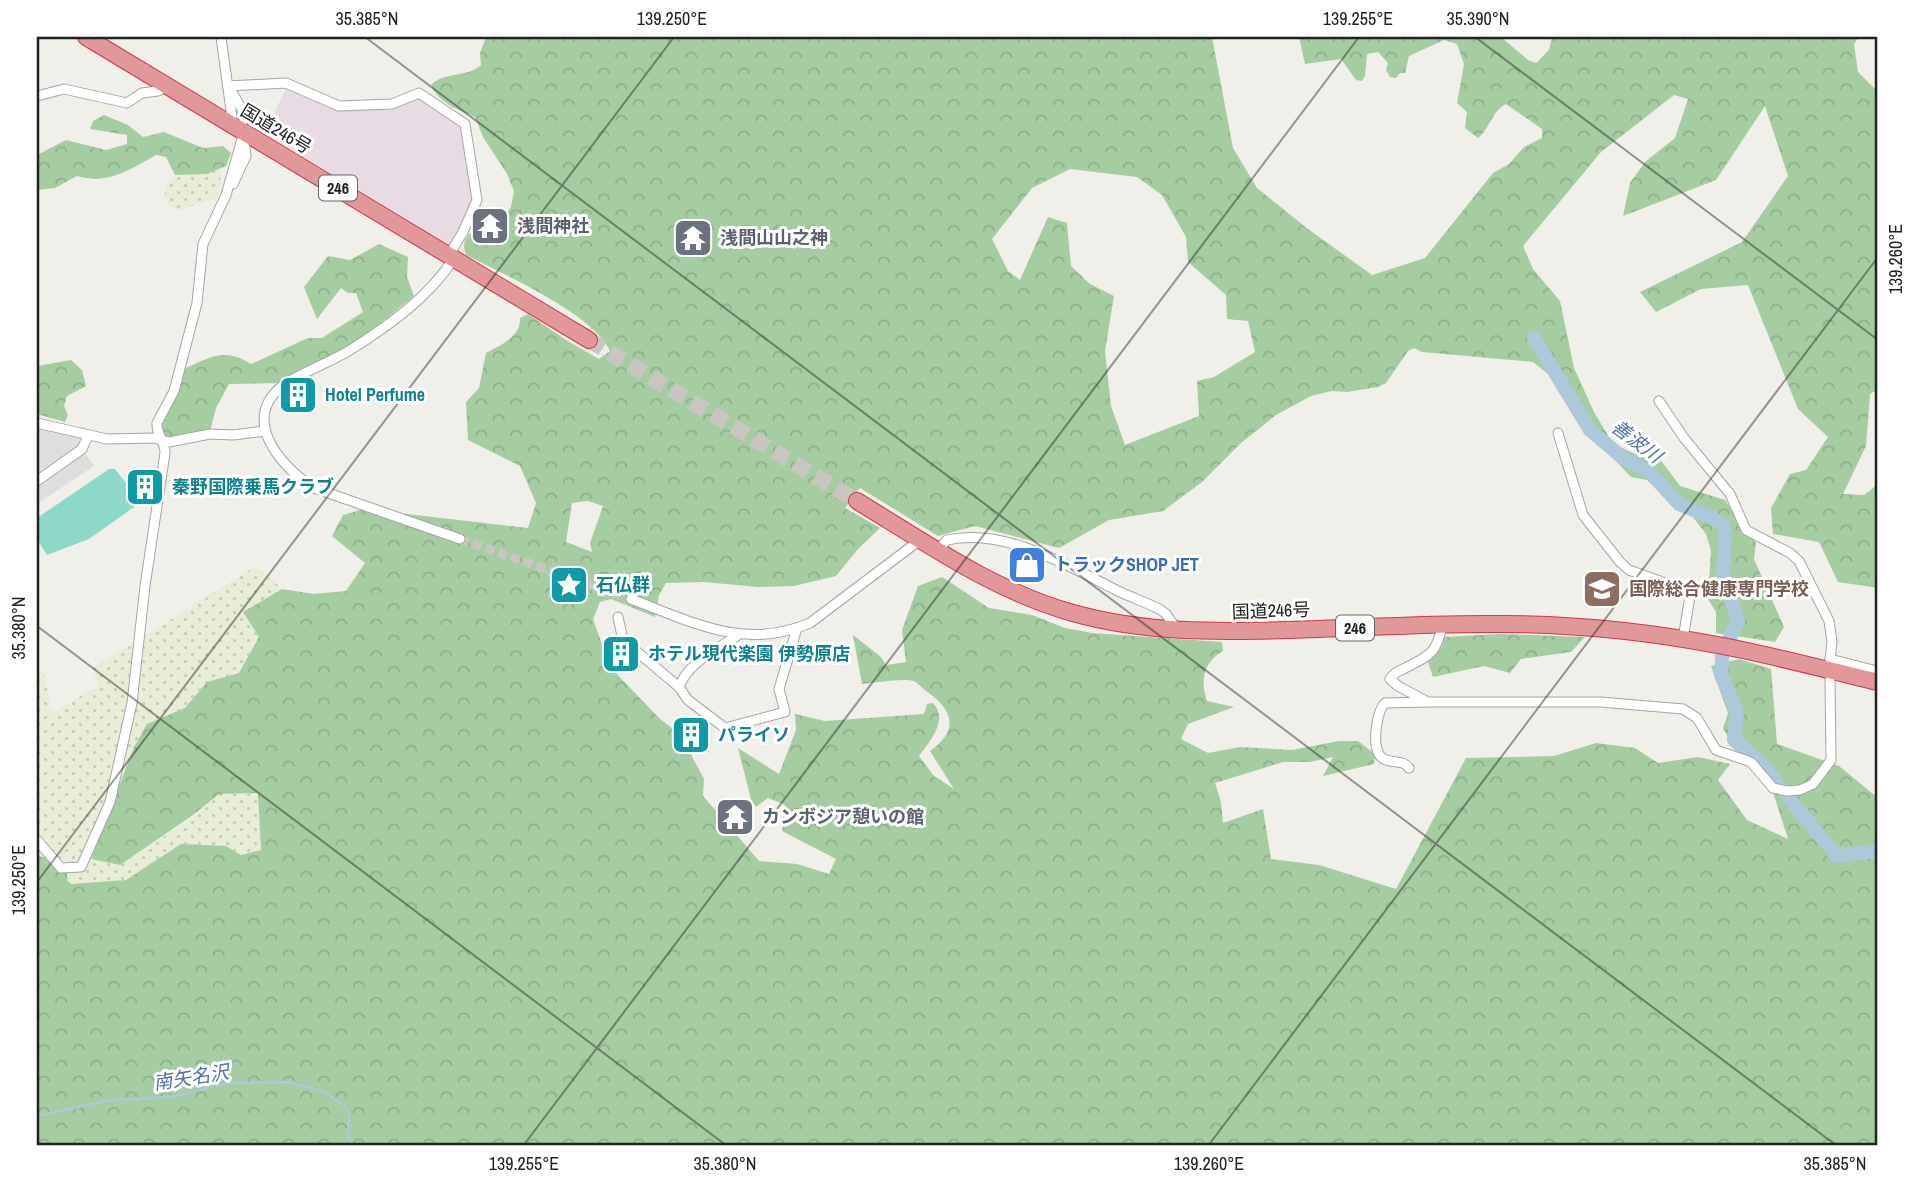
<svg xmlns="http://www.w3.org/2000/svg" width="1915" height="1183" font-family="'Archivo Narrow','Noto Sans JP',sans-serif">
<defs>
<pattern id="farmland-dots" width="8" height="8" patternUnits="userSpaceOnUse" patternTransform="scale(1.75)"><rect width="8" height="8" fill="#e7edd6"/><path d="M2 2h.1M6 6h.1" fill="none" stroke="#c6cbb7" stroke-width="1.8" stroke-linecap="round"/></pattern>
<pattern id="forest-crowns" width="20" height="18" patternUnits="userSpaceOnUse" patternTransform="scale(1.75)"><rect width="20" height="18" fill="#a6cca1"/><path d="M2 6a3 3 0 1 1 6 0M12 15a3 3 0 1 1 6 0" fill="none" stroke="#8faf8a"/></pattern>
</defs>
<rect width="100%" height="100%" fill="#f1efe9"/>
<path fill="#dfdede" d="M37 425 81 437 84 452 94 466 37 504Z"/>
<path fill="#e9dbe4" d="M287 86 338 109 420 98 462 125 474 199 460 231 449 245 265 133Z"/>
<g fill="url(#farmland-dots)">
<path d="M220 165 221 187 216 198 179 210 171 207 164 198 167 182 188 172Z"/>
<path d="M256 566 282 589 243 612 259 637 239 673 207 682 185 708 147 724 134 747 91 858 120 865 195 816 219 794 258 793 261 850 241 855 226 846 181 844 126 880 71 884 51 858 37 856V672H44L52 713 98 686 93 668Z"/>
</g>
<g fill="url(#forest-crowns)" fill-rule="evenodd">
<path d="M486 37H1212L1233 148 1257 188 1308 229 1372 275 1425 258 1493 173 1509 164 1524 147 1542 138V129L1506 104C1491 112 1491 127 1478 138L1465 128 1467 112 1457 103 1464 64 1457 44 1444 40 1409 56 1405 73H1400L1396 78 1390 77 1386 70 1388 63 1378 52 1367 54 1365 76 1362 81 1356 80 1341 59 1305 64 1299 37H1501L1528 60 1536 63 1549 50 1552 37H1859L1854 44 1858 72 1878 92V389L1870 394 1866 446 1843 494 1864 495 1878 484V588L1838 582 1819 542 1773 534 1771 508 1790 474 1806 470 1828 437 1798 409 1748 285 1701 289 1656 312 1640 292 1742 242 1788 176 1765 106 1716 180 1623 216 1630 183 1645 162 1675 138 1688 99 1674 95 1601 152 1523 246 1533 269 1560 301 1574 368 1594 412 1613 444 1642 457 1659 458 1680 486 1725 500 1756 543 1754 559 1784 627 1775 642 1716 633V612L1708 599 1711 551 1706 534 1692 516 1669 501 1647 480 1631 477 1609 454 1553 378 1533 362 1422 352 1414 348 1408 351 1386 383 1378 387 1347 392 1332 391 1311 396 1276 415 1241 443 1202 482 1163 511 1109 520 1059 548 975 526 938 536 860 488 845 508 880 528 858 549 836 576 794 586 758 587 704 582 666 583 659 595 655 617 611 599 600 602 593 619 610 667 660 719 680 734 704 779 703 796 759 861 797 864 829 874 836 859 782 831 785 805 768 798 756 807 751 799 738 748 779 774 796 730 795 714 825 721 910 715 924 714 927 704 933 703C949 720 930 741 919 756L934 776 954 789 930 751C960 730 953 709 926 691 922 688 917 682 913 681 904 678 873 683 862 684L853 635 881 657 886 665 906 662 902 630 918 586 942 577 989 608 1032 615 1065 628 1092 633 1222 642 1223 651C1203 662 1200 681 1207 701L1234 707 1188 724 1181 739 1208 753 1240 747 1292 750 1339 741H1358L1375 754 1374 764 1323 776 1333 757 1310 762H1283L1215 783 1221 802 1223 823 1263 809 1271 859 1319 865 1396 889 1466 758 1554 756 1596 743 1635 748 1658 763 1698 757 1730 764 1718 780 1747 820 1788 839 1763 761 1736 751 1723 728 1728 713 1711 666 1739 659 1771 669 1777 744 1839 766 1878 798V1146H37V856L51 858 67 868V880L71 884 126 880 181 844 226 846 241 855 261 850 258 793 219 794 193 815 120 865 91 859 134 747 147 724 185 708 207 682 239 673 259 637 243 612 282 589 314 594 346 591 365 563 332 536 343 515 364 509 528 528 536 503 520 466 468 440 466 402 479 388 486 353C501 345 521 337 520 318L528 314 566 340 599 359 610 351C594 314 503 274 466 255 461 241 466 235 478 228L495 232 511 207 514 191 507 174 483 137 475 117C457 109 440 104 431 85 445 71 467 78 481 65L480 53ZM1070 169 1137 177 1162 195 1186 237 1188 262 1226 295 1227 319 1248 321 1255 352 1214 377 1197 381 1199 416 1125 445 1111 406 1105 351 1114 296 1090 284 1071 266 1067 223 1048 217 1020 280 1008 271 992 239 1032 188ZM588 501 603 506 590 543 592 552 566 542 572 503Z"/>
<path d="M104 115 128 125 143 137 164 132 203 148 223 146 231 153 226 166 207 174 175 175 166 157 156 155C130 170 107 185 77 176L55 188 37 190V155L66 140 106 150 127 144V135L90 129 93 121Z"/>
<path d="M379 244 408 257 407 277 414 296 365 336 282 383 229 384 216 408 210 431 166 437 160 431 164 415 174 400 184 369C210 357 225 347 251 364L308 338H322L363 312 356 293H348L341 288 317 319 304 287 328 256 350 260Z"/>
<path d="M71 360 82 370 86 386 67 396 64 406 68 415 65 422 37 414V366Z"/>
<path d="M1499 634 1585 637 1571 652 1521 659 1510 673 1484 666 1433 677 1428 662 1442 647 1444 637Z"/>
</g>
<path fill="#8ed8c9" d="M109 469H115L129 487 137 505 89 539 47 555 37 539V518Z"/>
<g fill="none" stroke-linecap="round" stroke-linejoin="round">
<path stroke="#adc8da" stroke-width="2.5" d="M37 1116 105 1101 175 1096 228 1083 288 1082 324 1092 345 1106 349 1113 348 1138 355 1146"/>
<g stroke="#adc8da" stroke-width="14">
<path d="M1534 338 1590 430 1624 459 1649 471 1679 504 1711 517 1723 525 1725 531 1723 574 1738 621 1730 637"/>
<path d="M1722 657 1721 675 1737 711 1734 740 1765 767 1781 788"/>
<path d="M1787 796 1837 856 1878 851"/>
</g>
<path stroke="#c7c6c1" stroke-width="9" stroke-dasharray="9 4.5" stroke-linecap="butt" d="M460 539 631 599"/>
<path stroke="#c7c6c1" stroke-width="16" stroke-dasharray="16 8" stroke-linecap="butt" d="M589 340 857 501"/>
<g stroke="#a5a5a5" stroke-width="11">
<g id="street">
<path d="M221 37 233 125"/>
<path d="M228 86 286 83 339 106 392 104 419 93 465 124 477 200 463 232 449 255"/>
<path d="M229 87 244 113V120"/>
<path d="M37 96 64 89 127 103 142 93 158 91 168 86"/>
<path d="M233 184 246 156 245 147"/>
<path d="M454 258C430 296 392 323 355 347 334 361 309 369 288 382 237 415 278 465 314 488L460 539"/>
<path d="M1659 401 1684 438 1730 494 1746 530 1790 553 1799 561 1829 621 1832 641 1830 660"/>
<path d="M37 423 107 439 154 438 169 442 210 434 233 435 265 431"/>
<path d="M1558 433 1583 515 1620 562 1629 570 1665 583 1690 596 1683 639"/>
<path d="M37 481 82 449 88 436"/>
<path d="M938 550 947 540C1004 527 1067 565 1116 590 1130 597 1146 602 1161 610L1166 614 1178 631"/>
<path d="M631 599C692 622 745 651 810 623L920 540"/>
<path d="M618 617 623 640 679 687"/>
<path d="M738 635C717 650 689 661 679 687L688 700 725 728 785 712 779 689 797 628"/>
<path d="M1830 659 1873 670 1876 681"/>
<path d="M1428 702H1600L1683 709 1697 718 1716 750 1751 762 1773 788 1787 791 1800 790 1813 784 1831 760 1830 680"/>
<path d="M1409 768C1402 759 1393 764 1384 759 1370 753 1376 711 1385 703L1428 702 1398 686 1390 679C1394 673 1397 672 1403 669 1429 656 1437 654 1442 625"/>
<path d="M37 840 61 868 81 867 110 802 132 703 145 586 165 453C165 442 156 434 157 423L174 391 197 303 203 244 226 195 244 132"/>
</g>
</g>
<g stroke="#cd3750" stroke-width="18">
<g id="highway">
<path d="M86 37 589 340"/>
<path d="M857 501C926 543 994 591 1073 613 1144 633 1216 632 1289 630 1360 628 1431 623 1501 624 1576 624 1650 632 1723 646 1775 656 1827 670 1878 682"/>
</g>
</g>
<use href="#street" stroke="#fff" stroke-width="9"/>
<use href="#highway" stroke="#e19898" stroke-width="16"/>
</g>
<path fill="none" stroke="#212121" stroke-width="2" stroke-opacity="0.45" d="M365 37 1837 1146M1475 37 1878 340M37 626 727 1146M37 882 674 37M523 1146 1359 37M1208 1146 1878 257"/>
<defs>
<g id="temple-square" transform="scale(2.0125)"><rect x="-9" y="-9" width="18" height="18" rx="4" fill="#6b7280" stroke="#fff"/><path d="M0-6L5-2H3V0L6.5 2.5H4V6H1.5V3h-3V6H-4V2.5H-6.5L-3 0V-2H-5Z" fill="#fff"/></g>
<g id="building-square" transform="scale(2.0125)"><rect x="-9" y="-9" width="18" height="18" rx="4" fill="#0f9aa8" stroke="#fff"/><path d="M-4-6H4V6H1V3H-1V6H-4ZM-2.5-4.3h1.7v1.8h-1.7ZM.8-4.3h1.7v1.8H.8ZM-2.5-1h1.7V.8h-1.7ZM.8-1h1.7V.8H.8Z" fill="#fff"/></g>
<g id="shop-square" transform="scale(2.0125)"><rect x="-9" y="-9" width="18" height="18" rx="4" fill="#3f7fe0" stroke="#fff"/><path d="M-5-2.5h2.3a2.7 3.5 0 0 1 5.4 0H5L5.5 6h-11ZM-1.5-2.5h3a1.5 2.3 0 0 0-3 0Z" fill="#fff"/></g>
<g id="sight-square" transform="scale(2.0125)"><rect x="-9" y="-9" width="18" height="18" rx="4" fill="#0f9aa8" stroke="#fff"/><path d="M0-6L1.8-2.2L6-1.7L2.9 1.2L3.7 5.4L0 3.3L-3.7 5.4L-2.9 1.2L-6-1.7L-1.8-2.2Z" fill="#fff"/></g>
<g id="school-square" transform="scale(2.0125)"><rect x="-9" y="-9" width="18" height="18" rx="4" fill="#8d6e63" stroke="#fff"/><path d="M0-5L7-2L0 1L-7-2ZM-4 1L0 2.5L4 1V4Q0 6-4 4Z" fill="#fff"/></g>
</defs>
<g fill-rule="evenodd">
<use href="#temple-square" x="490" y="226"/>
<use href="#temple-square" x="693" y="238"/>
<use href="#building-square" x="298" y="395"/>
<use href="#building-square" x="145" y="487"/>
<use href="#shop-square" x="1027" y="565"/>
<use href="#sight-square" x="569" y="585"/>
<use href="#school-square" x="1602" y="589"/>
<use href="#building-square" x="621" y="654"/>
<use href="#building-square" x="691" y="735"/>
<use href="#temple-square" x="735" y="817"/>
</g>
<g text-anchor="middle" stroke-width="6" stroke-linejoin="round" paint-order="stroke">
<g fill="#fff" stroke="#646464" stroke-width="2">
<rect x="319" y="175.5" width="38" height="25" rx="5"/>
<rect x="1336" y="615.5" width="38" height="25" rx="5"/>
</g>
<g font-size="16" font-weight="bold" fill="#212121">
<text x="338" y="194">246</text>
<text x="1355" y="634">246</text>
</g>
<g font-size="18" fill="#212121" stroke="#fff">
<text transform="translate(276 129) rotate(31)" y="6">国道246号</text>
<text transform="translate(1271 611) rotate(-2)" y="6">国道246号</text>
</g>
<g font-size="18" font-weight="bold" fill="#5b616d" stroke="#fff" text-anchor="start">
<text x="517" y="232">浅間神社</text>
<text x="720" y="244">浅間山山之神</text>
<text x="762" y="823">カンボジア憩いの館</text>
</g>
<g font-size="18" font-weight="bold" fill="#0d838f" stroke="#fff" text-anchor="start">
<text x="325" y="401">Hotel Perfume</text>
<text x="172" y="493">秦野国際乗馬クラブ</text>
<text x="596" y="591">石仏群</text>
<text x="648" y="660">ホテル現代楽園 伊勢原店</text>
<text x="718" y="741">パライソ</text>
</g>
<g font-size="18" font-weight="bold" fill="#366cbe" stroke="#fff" text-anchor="start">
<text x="1054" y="571">トラックSHOP JET</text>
</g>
<g font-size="18" font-weight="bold" fill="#785e54" stroke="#fff" text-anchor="start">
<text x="1629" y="595">国際総合健康専門学校</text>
</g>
<g font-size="19" font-style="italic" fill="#5470aa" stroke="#fff">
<text transform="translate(1637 441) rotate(37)" y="7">善波川</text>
<text transform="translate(191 1077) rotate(-9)" y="7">南矢名沢</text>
</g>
</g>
<rect width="1915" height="1183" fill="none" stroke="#ffffff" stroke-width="77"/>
<rect x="38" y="38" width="1838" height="1106" fill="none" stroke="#212121" stroke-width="2.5"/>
<g font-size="18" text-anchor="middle" fill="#212121">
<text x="367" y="25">35.385°N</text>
<text x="672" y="25">139.250°E</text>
<text x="1358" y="25">139.255°E</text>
<text x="1478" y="25">35.390°N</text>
<text transform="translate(1896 259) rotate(-90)" y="6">139.260°E</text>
<text transform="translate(19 628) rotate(-90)" y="6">35.380°N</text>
<text transform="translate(19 880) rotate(-90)" y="6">139.250°E</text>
<text x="524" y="1170">139.255°E</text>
<text x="725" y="1170">35.380°N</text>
<text x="1209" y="1170">139.260°E</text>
<text x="1835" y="1170">35.385°N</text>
</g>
</svg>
